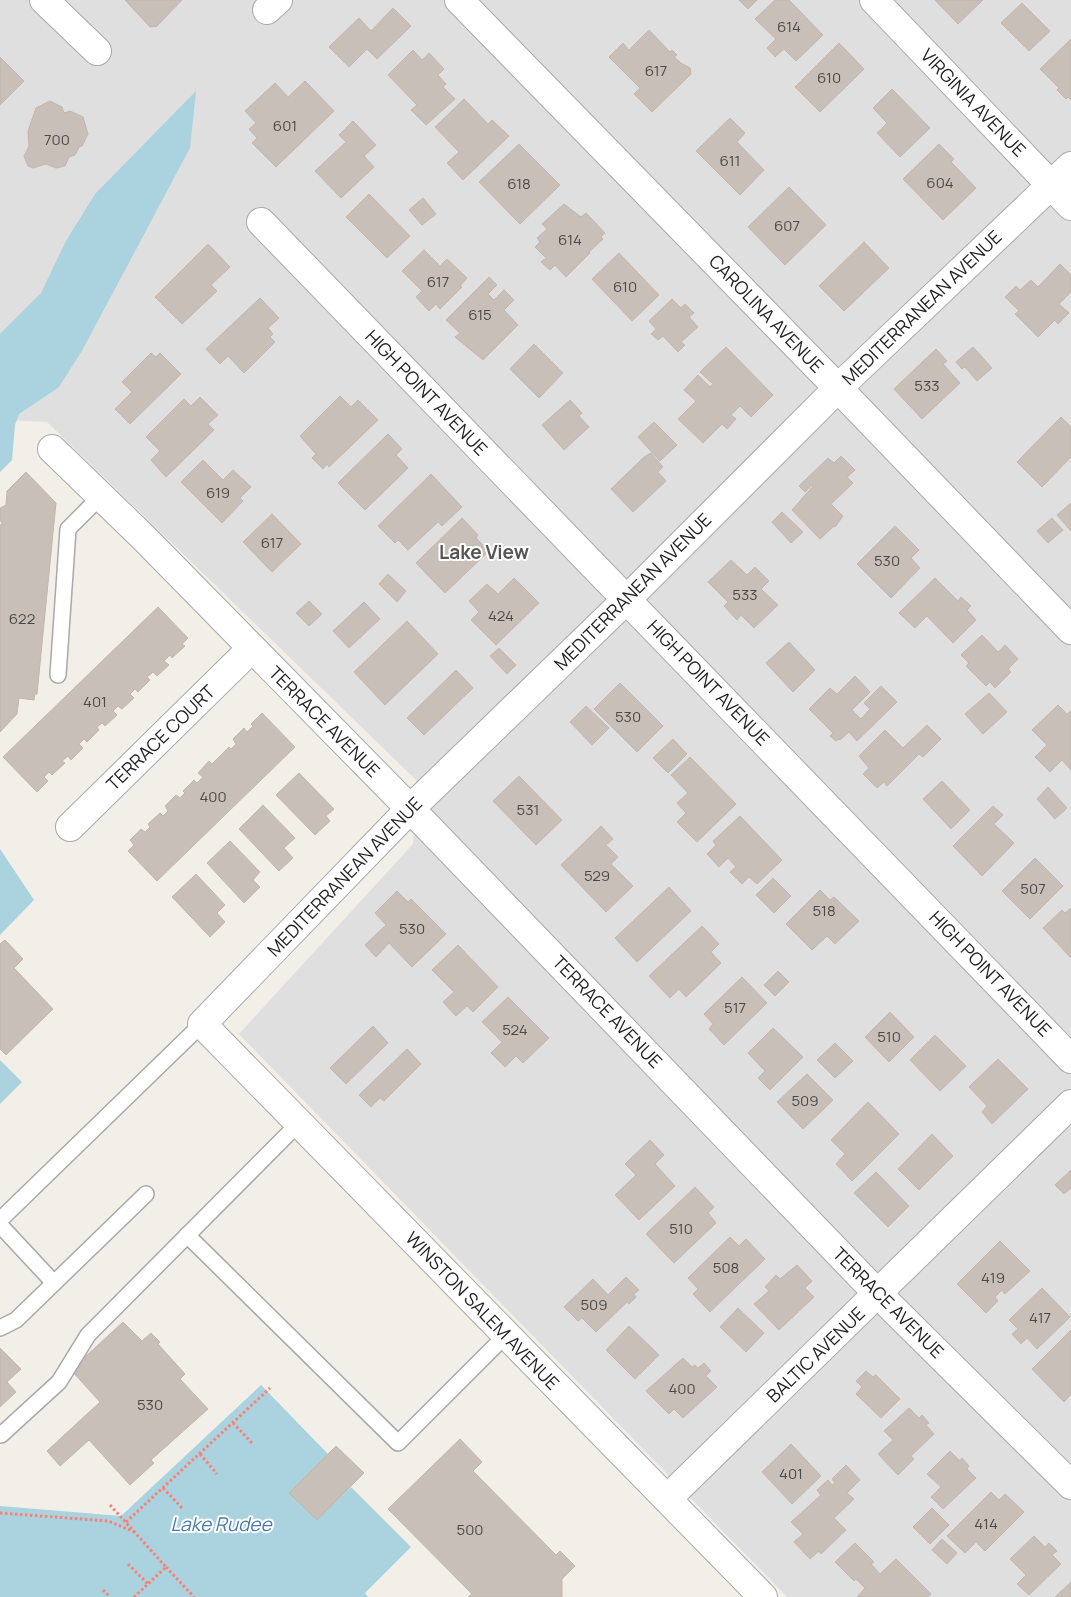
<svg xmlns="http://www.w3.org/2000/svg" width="1071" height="1597" font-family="Manrope,sans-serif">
<rect width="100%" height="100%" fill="#f2efe9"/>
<path fill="#e0dfdf" d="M0 0H1071V1597H787L239 1034 413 844 416 780 47 422 0 420Z"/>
<g fill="#aad3df">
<path d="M196 91 190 148 83 349 59 387 19 414 15 425 12 460 0 472V334L41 293 66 241 95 194Z"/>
<path d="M0 849 34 900 0 935Z"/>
<path d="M0 1060 22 1082 0 1104Z"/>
<path d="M261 1385 328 1454 290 1493 317 1519 351 1487 411 1547 365 1593 368 1597H0V1506L121 1516Z"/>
</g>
<g fill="#c7bfb8" stroke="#c4b6ab">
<path d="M125 0H182L157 26 150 27Z"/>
<path d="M739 0H757L748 9Z"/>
<path d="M775 0H789L823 35 796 61 784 49 775 57 767 48 776 39 755 19Z"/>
<path d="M935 0H983L958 24Z"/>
<path d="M1022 3 1050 31 1029 51 1001 23Z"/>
<path d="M393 8 411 26 377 59 367 49 349 67 329 47 359 18 371 31Z"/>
<path d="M649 30 670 52 672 50 677 55 674 57 681 63 690 68 691 74 652 112 634 94 640 88 609 57 623 43 629 50Z"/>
<path d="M1071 39V100L1068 97 1066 99 1057 90 1059 88 1040 69Z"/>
<path d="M839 43 864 69 820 112 795 87Z"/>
<path d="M413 50 422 60 429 53 444 69 438 75 446 84 443 87 455 99 426 125 411 110 417 105 388 75Z"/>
<path d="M0 57 24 81 0 105Z"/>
<path d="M305 81 334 111 276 167 252 143 257 138 249 129 256 123 245 111 275 83 288 97Z"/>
<path d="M892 89 930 128 900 157 877 133 887 123 873 108Z"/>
<path d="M464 99 488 124 492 120 509 136 463 180 447 163 459 152 435 127Z"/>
<path d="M50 101 62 107 64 113 70 111 83 117 88 134 82 146 79 147 75 155 69 157 65 166 56 168 46 164 33 168 28 166 24 156 29 146 28 131 36 108Z"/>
<path d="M730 118 745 133 737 142 764 170 740 195 696 151Z"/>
<path d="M353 121 376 145 364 156 374 167 341 198 315 171 346 142 339 135Z"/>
<path d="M519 144 560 185 520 224 479 182Z"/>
<path d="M939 144 954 159 951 162 976 188 943 220 903 179Z"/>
<path d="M789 187 826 225 785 265 748 227Z"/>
<path d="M369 194 410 236 387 258 346 217Z"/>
<path d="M423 198 436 214 422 225 409 210Z"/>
<path d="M564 204 581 217 586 213 605 233 601 237 603 239 589 252 590 253 566 277 555 265 550 270 541 262 546 258 535 247 540 242 537 238 547 229 542 224Z"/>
<path d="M864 242 889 268 844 311 819 286Z"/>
<path d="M208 244 230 267 211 285 217 291 182 324 155 297Z"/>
<path d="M424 250 440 266 447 259 467 278 460 286 462 287 440 309 436 304 429 311 416 297 422 291 402 271Z"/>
<path d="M619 253 659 295 632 321 592 279Z"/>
<path d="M1060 264 1071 275V292L1059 304 1069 313 1058 324 1055 320 1038 337 1015 314 1019 311 1005 297 1016 286 1020 290 1031 280 1038 287Z"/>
<path d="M489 277 497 285 488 294 494 300 504 290 514 300 504 310 518 325 483 360 455 337 460 333 446 320Z"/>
<path d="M260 298 279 318 268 328 273 334 270 337 275 342 244 373 228 356 220 364 206 349Z"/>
<path d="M672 299 681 308 685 304 694 313 689 317 698 327 681 342 685 345 678 352 663 336 658 340 651 334 656 329 649 321Z"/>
<path d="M534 344 563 373 539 398 510 369Z"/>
<path d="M726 347 773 395 751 417 740 406 731 415 736 419 727 429 722 424 703 443 678 419 696 401 684 390 698 375 710 387 713 384 700 372Z"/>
<path d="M973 347 992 368 977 381 965 367 962 369 956 362Z"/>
<path d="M936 349 947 361 943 364 960 383 922 419 894 389Z"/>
<path d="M151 353 156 357 160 353 181 374 130 424 115 409 132 392 122 382Z"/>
<path d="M340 396 351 407 358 400 378 420 329 467 327 464 323 469 312 458 316 454 300 436Z"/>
<path d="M200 397 218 415 208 424 214 430 166 477 151 460 160 451 146 437 184 399 191 406Z"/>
<path d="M570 400 582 413 579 416 589 427 564 450 542 425Z"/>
<path d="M1061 417 1071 427V457L1042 487 1017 462Z"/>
<path d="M654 422 677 445 660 461 638 437Z"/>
<path d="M388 434 402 449 396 455 408 468 365 510 338 483Z"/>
<path d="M651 453 663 467 658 472 666 481 633 512 611 489 644 457Z"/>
<path d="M841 456 855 470 847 477 853 483 831 504 843 516 835 527 834 526 820 539 792 510 813 486 812 485 805 492 799 486 828 458 834 463Z"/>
<path d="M203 460 223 480 233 470 251 487 240 498 243 501 222 523 181 482Z"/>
<path d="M26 472 56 503 37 694H35L34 700 19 698 17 714 0 732V525L2 524 0 519V508L6 505 7 491Z"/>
<path d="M431 474 462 507 442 526 438 522 408 550 398 540 395 543 378 526Z"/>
<path d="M1071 503V531L1057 515Z"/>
<path d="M782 512 803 532 791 543 772 522Z"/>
<path d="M272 514 301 544 272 572 243 542Z"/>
<path d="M462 518 478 535 476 538 489 551 445 593 416 563Z"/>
<path d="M1052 518 1063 530 1048 543 1037 531Z"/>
<path d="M895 526 919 550 911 558 920 568 891 598 857 564Z"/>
<path d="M731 560 747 575 755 567 769 581 761 589 778 605 754 628 741 615 737 620 724 606 728 602 708 582Z"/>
<path d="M388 574 406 591 397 602 379 584Z"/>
<path d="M514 578 539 603 496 645 471 620 479 612 469 601 487 584 498 594Z"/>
<path d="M935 578 958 601 961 597 971 606 967 610 976 620 953 643 927 616 915 628 899 613Z"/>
<path d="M309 601 322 614 309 626 296 613Z"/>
<path d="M364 602 380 619 349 648 333 631Z"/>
<path d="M158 607 188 638 182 644 185 646 172 658 170 655 164 661 169 665 157 676 153 672 147 677 150 680 138 692 135 689 130 694 134 698 122 709 118 706 113 711 117 715 105 726 102 723 97 727 99 730 87 742 84 739 79 744 83 748 71 760 68 756 62 761 65 763 52 775 49 772 44 777 48 781 37 792 3 757Z"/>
<path d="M407 621 438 654 385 705 354 672Z"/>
<path d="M982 635 998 652 1005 645 1018 659 1008 669 1011 672 995 688 990 682 986 686 966 666 969 663 961 655Z"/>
<path d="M789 642 815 670 793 692 766 663Z"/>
<path d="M499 648 516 665 507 674 490 656Z"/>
<path d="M456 670 473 688 424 735 407 718Z"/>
<path d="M855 676 870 692 852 710 861 719 870 709 864 703 881 686 897 702 857 741 849 732 840 740 839 739 836 741 830 736 833 733 809 709 830 688 837 694Z"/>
<path d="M620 683 663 726 637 752 594 709Z"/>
<path d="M989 693 1007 712 983 734 965 714Z"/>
<path d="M1058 705 1067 714 1071 711V770L1062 760 1050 772 1035 757 1047 745 1032 730Z"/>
<path d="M586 706 609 728 592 745 570 722Z"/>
<path d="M262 713 295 747 157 881 128 851 134 845 130 840 141 829 145 832 150 827 148 824 160 813 163 816 168 811 165 806 176 795 180 798 185 793 183 791 194 780 197 783 203 777 198 773 209 761 212 764 229 747 231 749 236 744 233 739 244 728 247 732 253 726 251 724Z"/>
<path d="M927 725 941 739 923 757 919 754 887 786 884 782 877 788 863 774 869 768 859 756 885 730 903 748Z"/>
<path d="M673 739 687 754 668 773 653 758Z"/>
<path d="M690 757 736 804 697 842 677 822 686 813 677 803 688 793 671 775Z"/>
<path d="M299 773 334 809 326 816 330 821 315 835 276 795Z"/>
<path d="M519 776 562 820 536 845 493 801Z"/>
<path d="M942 781 970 810 951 829 923 799Z"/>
<path d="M1048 787 1067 808 1055 819 1037 799Z"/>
<path d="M263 805 295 838 284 848 293 858 279 871 239 829Z"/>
<path d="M993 806 1003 815 994 824 1014 843 982 876 953 846Z"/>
<path d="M740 816 782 860 757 884 749 877 742 884 730 872 736 867 728 858 719 867 707 854 716 845 713 841Z"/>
<path d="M601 826 613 839 606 845 618 857 611 864 633 886 606 912 561 865Z"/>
<path d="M230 841 260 872 253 880 260 887 244 903 207 863Z"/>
<path d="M1035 858 1063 886 1030 919 1002 891Z"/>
<path d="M196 874 225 905 217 913 225 922 210 937 172 897Z"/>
<path d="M773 878 791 896 774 913 756 895Z"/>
<path d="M669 887 691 911 637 962 615 938Z"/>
<path d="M820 890 830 900 834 897 859 921 835 944 827 936 812 950 786 924Z"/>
<path d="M397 891 408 902 411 899 446 934 412 967 389 943 376 957 365 945 386 925 375 913Z"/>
<path d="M1071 908V958L1043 928 1062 910 1065 913Z"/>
<path d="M702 926 719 944 711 952 721 963 686 997 679 989 670 998 649 976Z"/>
<path d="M5 940 23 959 14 968 53 1009 6 1055 0 1049V944Z"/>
<path d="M458 945 498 987 473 1012 467 1006 456 1016 443 1002 454 992 432 970Z"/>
<path d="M778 971 789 982 775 996 764 985Z"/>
<path d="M742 977 767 1003 724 1045 709 1029 713 1024 704 1014Z"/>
<path d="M508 997 549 1038 523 1063 516 1056 505 1067 491 1053 502 1042 482 1022Z"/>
<path d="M890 1012 914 1037 889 1062 865 1037Z"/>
<path d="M373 1026 388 1043 346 1084 330 1068Z"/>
<path d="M773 1028 803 1057 770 1090 758 1078 765 1071 748 1053Z"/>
<path d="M935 1035 966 1066 940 1091 910 1060Z"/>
<path d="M835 1043 853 1061 835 1078 817 1060Z"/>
<path d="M407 1049 421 1064 384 1101 380 1098 371 1107 359 1095Z"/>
<path d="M998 1059 1028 1089 992 1124 982 1112 987 1106 969 1087Z"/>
<path d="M807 1074 833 1100 803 1129 777 1102Z"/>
<path d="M868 1102 899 1134 852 1181 836 1164 845 1154 831 1140Z"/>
<path d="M932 1134 953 1156 919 1190 898 1169Z"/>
<path d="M650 1140 664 1155 655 1164 675 1186 639 1220 615 1195 636 1175 625 1164Z"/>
<path d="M1071 1170V1188L1064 1194 1055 1185Z"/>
<path d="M876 1172 909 1206 888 1227 854 1193Z"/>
<path d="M695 1187 714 1207 708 1213 716 1223 674 1263 646 1234Z"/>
<path d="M730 1237 739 1246 746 1239 765 1259 710 1312 693 1294 698 1289 688 1278Z"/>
<path d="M1000 1241 1030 1271 1005 1294 1002 1290 995 1297 998 1301 986 1313 957 1284Z"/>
<path d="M797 1265 812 1281 805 1288 814 1297 779 1330 754 1304 769 1291 765 1287 776 1275 780 1279Z"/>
<path d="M626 1277 639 1290 634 1294 636 1297 629 1304 627 1302 596 1332 582 1318 578 1321 564 1307 593 1279 608 1295Z"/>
<path d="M1042 1288 1070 1317 1037 1349 1027 1338 1021 1344 1012 1334 1018 1329 1009 1320Z"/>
<path d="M738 1308 764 1333 746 1352 720 1327Z"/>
<path d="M123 1322 142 1341 151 1333 160 1342 158 1344 185 1374 180 1379 208 1409 151 1460 154 1463 130 1485 89 1440 60 1466 47 1451 100 1402 71 1370Z"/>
<path d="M629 1326 659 1355 635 1379 606 1350Z"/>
<path d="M1071 1330V1394L1064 1402 1032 1369Z"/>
<path d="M0 1348 21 1369 7 1382 16 1392 0 1407Z"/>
<path d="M683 1358 692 1367 695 1365 698 1368 704 1363 711 1371 706 1376 717 1387 683 1418 674 1409 669 1414 646 1391Z"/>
<path d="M866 1371 873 1377 876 1375 900 1399 881 1418 856 1394 862 1387 856 1381Z"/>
<path d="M909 1408 919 1418 922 1415 929 1423 926 1425 934 1434 911 1456 914 1459 898 1475 878 1454 893 1440 884 1431Z"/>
<path d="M460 1439 482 1462 473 1471 556 1555 560 1551 575 1566 562 1579V1597H468L472 1594 388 1509Z"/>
<path d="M791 1444 821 1476 792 1504 762 1472Z"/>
<path d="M336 1446 364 1473 317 1520 289 1493Z"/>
<path d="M950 1451 960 1461 962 1458 969 1466 967 1469 976 1478 943 1509 931 1497 941 1487 927 1474Z"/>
<path d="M846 1465 860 1480 847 1493 854 1499 834 1518 846 1530 821 1554 819 1551 810 1559 794 1542 803 1534 791 1522 821 1495 817 1490 828 1480 832 1485 835 1483 832 1479Z"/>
<path d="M991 1492 999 1500 1005 1494 1024 1512 985 1551 976 1542 965 1553 947 1536Z"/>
<path d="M932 1508 949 1525 930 1544 913 1527Z"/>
<path d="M1034 1536 1045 1547 1049 1543 1057 1551 1052 1555 1061 1564 1029 1595 1017 1584 1026 1575 1010 1559Z"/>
<path d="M942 1539 957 1553 947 1564 932 1550Z"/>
<path d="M855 1543 874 1562 871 1564 880 1574 896 1559 931 1594 928 1597H857L865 1588 856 1579 854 1581 835 1562Z"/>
<path d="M1071 1582V1597H1055Z"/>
</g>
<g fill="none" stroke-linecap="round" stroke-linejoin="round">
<g stroke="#a9a9a9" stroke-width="18">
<g id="service">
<path d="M58 675 68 529 101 496"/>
<path d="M0 1220 202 1024"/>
<path d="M0 1225 54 1283"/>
<path d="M187 1235 398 1443 506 1335"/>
<path d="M0 1328 16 1320 146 1194"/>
<path d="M1 1435 59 1382 88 1335 299 1123"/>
</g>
</g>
<g stroke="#a9a9a9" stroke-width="30">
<g id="minor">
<path d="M44 0 97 51"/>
<path d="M459 0 838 388 1071 630"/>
<path d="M874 0 1071 206"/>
<path d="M267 10 278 0"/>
<path d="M261 222 1071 1059"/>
<path d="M52 449 144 538 426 825 878 1294 1071 1485"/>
<path d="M70 827 252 648"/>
<path d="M667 1499 1071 1104"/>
</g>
</g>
<g stroke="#a9a9a9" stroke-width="30">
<path id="tertiary" d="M763 1597 202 1024 410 809 627 599 838 388 1071 166"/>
</g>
<g stroke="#fa8072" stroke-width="3" stroke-dasharray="2.5 2.5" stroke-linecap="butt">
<path d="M233 1423 252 1443"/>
<path d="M200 1454 217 1474"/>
<path d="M163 1488 182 1508"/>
<path d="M110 1505 166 1567 134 1597"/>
<path d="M0 1513 108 1521 135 1532"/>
<path d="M126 1522 270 1388"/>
<path d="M128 1564 148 1584"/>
<path d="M166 1567 194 1597"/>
<path d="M103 1590 110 1597"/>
</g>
<use href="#service" stroke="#fff" stroke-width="15"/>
<use href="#minor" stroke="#fff" stroke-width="28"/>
<use href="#tertiary" stroke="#fff" stroke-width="28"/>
</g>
<g text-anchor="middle" stroke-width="4" stroke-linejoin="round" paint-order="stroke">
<g font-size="15" fill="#4b4948">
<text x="789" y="32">614</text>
<text x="656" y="76">617</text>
<text x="829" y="83">610</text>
<text x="285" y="131">601</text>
<text x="57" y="145">700</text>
<text x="730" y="166">611</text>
<text x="940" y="188">604</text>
<text x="519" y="189">618</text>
<text x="787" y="231">607</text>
<text x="570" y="245">614</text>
<text x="438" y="287">617</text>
<text x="625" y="292">610</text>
<text x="480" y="320">615</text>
<text x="927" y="391">533</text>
<text x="218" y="498">619</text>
<text x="272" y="548">617</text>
<text x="887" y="566">530</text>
<text x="745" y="600">533</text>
<text x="501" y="621">424</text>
<text x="22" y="624">622</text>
<text x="95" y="707">401</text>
<text x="628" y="722">530</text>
<text x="213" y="802">400</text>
<text x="528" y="815">531</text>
<text x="597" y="881">529</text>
<text x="1033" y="894">507</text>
<text x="824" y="916">518</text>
<text x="412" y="934">530</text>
<text x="735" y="1013">517</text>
<text x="515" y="1035">524</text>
<text x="889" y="1042">510</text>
<text x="805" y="1106">509</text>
<text x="681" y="1234">510</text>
<text x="726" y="1273">508</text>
<text x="993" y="1283">419</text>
<text x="594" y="1310">509</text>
<text x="1040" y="1323">417</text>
<text x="682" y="1394">400</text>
<text x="150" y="1410">530</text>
<text x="791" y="1479">401</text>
<text x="986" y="1529">414</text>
<text x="470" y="1535">500</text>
</g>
<g font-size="18" fill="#222" stroke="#fff">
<text transform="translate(973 103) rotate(46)" y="6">VIRGINIA AVENUE</text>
<text transform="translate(922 308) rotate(-44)" y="6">MEDITERRANEAN AVENUE</text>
<text transform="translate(766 314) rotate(46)" y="6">CAROLINA AVENUE</text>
<text transform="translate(426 393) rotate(46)" y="6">HIGH POINT AVENUE</text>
<text transform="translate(633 592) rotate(-45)" y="6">MEDITERRANEAN AVENUE</text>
<text transform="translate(708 683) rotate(46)" y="6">HIGH POINT AVENUE</text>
<text transform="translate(324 722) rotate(45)" y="6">TERRACE AVENUE</text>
<text transform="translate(161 738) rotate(-44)" y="6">TERRACE COURT</text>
<text transform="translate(345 877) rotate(-46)" y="6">MEDITERRANEAN AVENUE</text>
<text transform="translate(990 974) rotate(46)" y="6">HIGH POINT AVENUE</text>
<text transform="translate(607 1012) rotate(46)" y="6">TERRACE AVENUE</text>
<text transform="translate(888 1303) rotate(45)" y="6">TERRACE AVENUE</text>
<text transform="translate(482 1311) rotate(46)" y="6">WINSTON SALEM AVENUE</text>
<text transform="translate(816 1355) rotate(-44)" y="6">BALTIC AVENUE</text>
</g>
<g font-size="19" font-weight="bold" fill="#555" stroke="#fff">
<text x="484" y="559">Lake View</text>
</g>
<g font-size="19" font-style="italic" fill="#4a7aab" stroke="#fff">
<text x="221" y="1531">Lake Rudee</text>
</g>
</g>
</svg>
